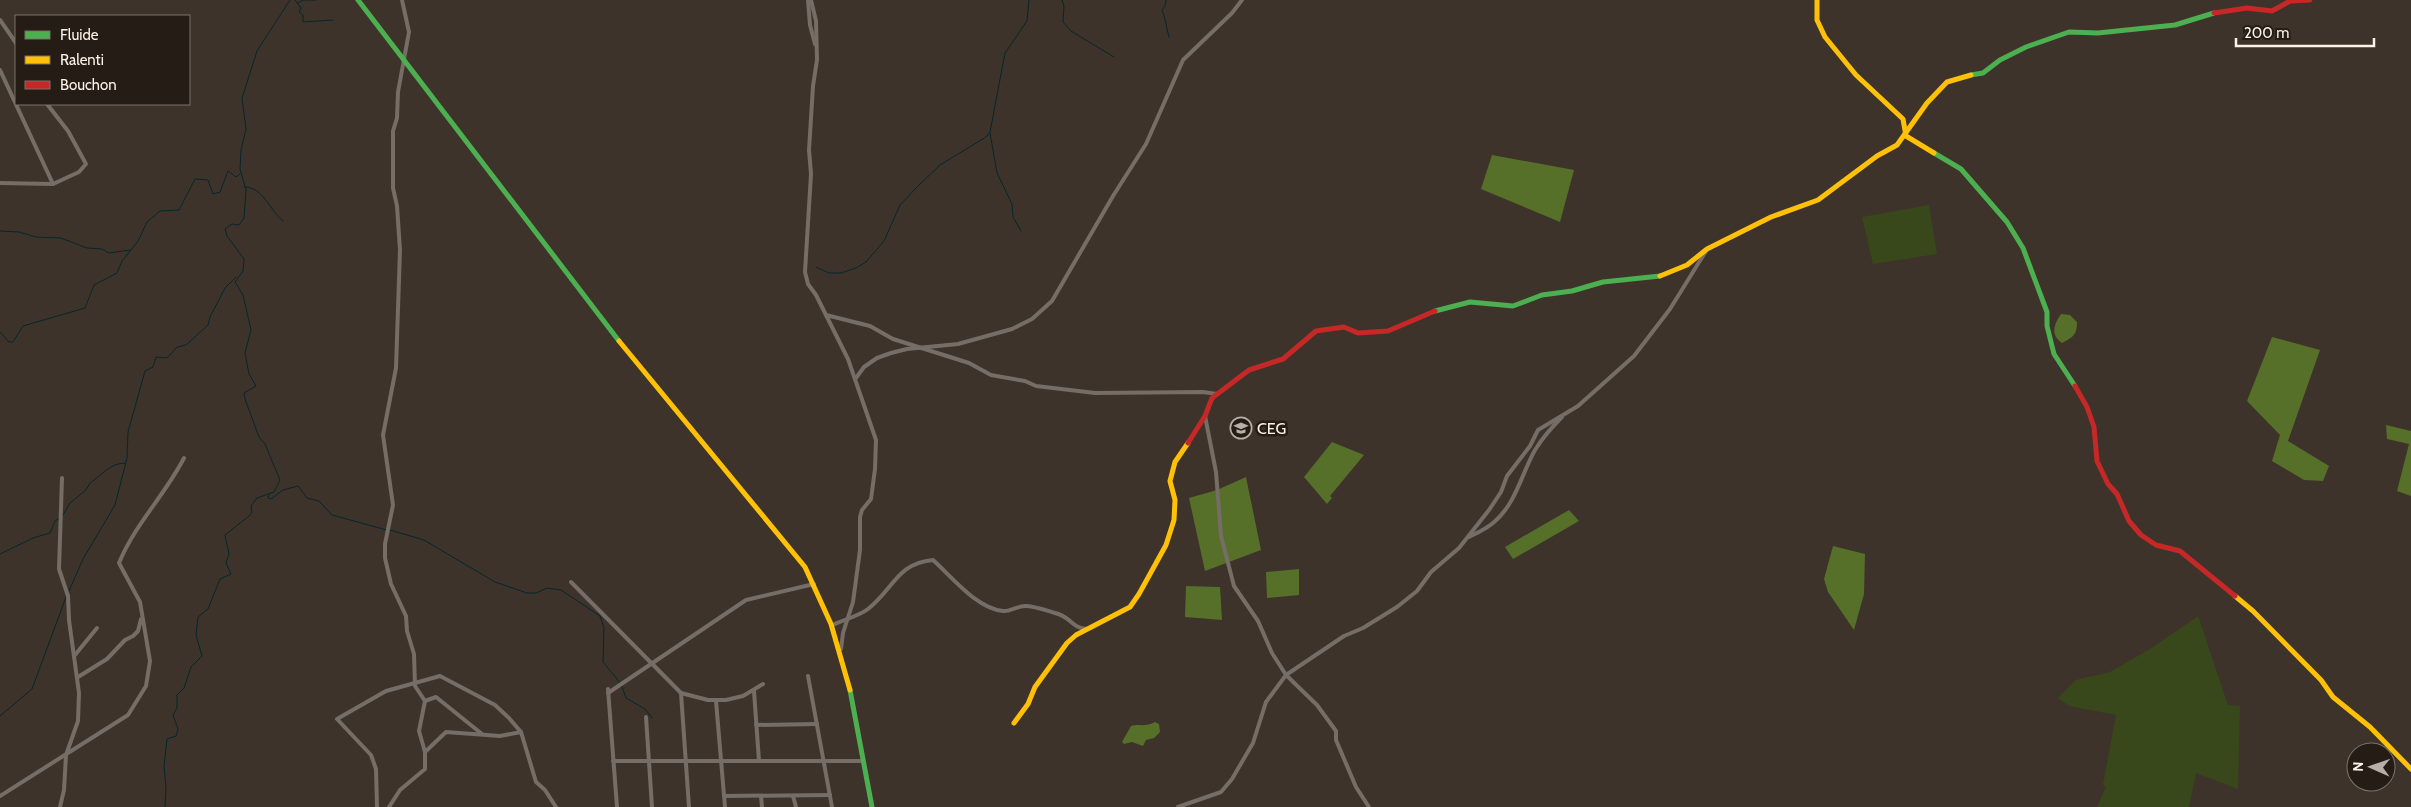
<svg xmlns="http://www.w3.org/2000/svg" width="2411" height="807" font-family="Cabin,sans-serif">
<rect width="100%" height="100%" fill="#3d332a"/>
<g fill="#38481a">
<path d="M1929 205 1937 254 1873 264 1862 217Z"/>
<path d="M2198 616 2228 705 2240 706 2238 789 2196 773 2189 807H2097L2106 787 2103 785 2116 715 2069 706 2058 698 2076 680 2110 672 2150 649Z"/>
</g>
<g fill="#566f29">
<path d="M1492 155 1574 170 1560 222 1481 189Z"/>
<path d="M2061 314 2070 315 2077 322C2077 335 2073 337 2062 343 2050 335 2054 324 2061 314Z"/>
<path d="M2272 337 2320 350 2288 441 2329 466 2323 481 2304 480 2272 461 2280 435 2247 401Z"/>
<path d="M2386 425 2411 431V496L2397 491 2409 444 2387 439Z"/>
<path d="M1332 442 1364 455 1330 496 1332 498 1327 504 1304 477Z"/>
<path d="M1246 477 1261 550 1205 571 1189 498 1217 490Z"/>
<path d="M1569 510 1579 521 1513 559 1505 547Z"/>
<path d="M1833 546 1865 554 1864 594 1854 630 1828 592 1824 579Z"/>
<path d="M1299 569V595L1267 598 1266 572Z"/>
<path d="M1186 586 1220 587 1222 620 1185 617Z"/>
<path d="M1155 722 1159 724 1160 732 1154 738 1146 740 1143 746 1132 742 1124 744 1122 742 1131 726C1141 723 1143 728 1155 722Z"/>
</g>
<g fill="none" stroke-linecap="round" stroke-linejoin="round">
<g stroke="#05262d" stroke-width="1">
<path d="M295 0 301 8 299 12 303 15V22L333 20"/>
<path d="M1062 0 1064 6 1063 22 1071 31 1114 57"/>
<path d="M1166 0 1165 6 1162 10C1166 19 1166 27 1169 37"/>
<path d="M298 3 303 0H316"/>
<path d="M990 133 997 173 1012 204 1013 217 1021 231"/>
<path d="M245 187C263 187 270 211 283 221"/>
<path d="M0 231 19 232 36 237 61 238 87 248 102 249 109 253 130 250"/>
<path d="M816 267 829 273H841L856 268 866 262 884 241 900 205 918 186 940 165 986 137 990 132 1005 53 1027 21 1029 0"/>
<path d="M0 332 9 342H13L23 326 85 308 94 285 117 273 122 261 138 241 147 222 160 211 179 210 195 179 208 180 213 194 220 192 228 171 236 177 240 174"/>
<path d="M269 495 268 498 271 499 283 490 298 486 307 498 319 501 332 515 387 530"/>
<path d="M63 515 70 503 86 490 90 483C101 476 110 463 125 463"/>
<path d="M390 530 424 540 495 582 527 593H536L547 588 561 590 600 616 604 628 603 662 621 684 626 698 645 709 652 718"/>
<path d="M0 554 33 538 50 533 55 521 60 518"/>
<path d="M69 591 83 559 115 505 127 458 128 432 145 371 153 367 156 357 167 358 177 347 186 345 208 325 210 317 225 288 236 277"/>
<path d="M0 716 32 689 66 597"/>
<path d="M165 807 166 788 164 766 167 739 176 736 178 729 173 715 177 708V695L184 688 191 667 202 656 196 635 198 617 208 609 220 579 231 574 226 563 229 554 225 535 249 516 252 512 251 506 257 498 274 492 280 480 265 444 259 437 245 399 244 393 256 386 249 374 245 353 251 330 243 295 235 282 243 271 244 259 227 236 225 229 232 224 239 225 244 218 246 190 240 169 241 150 246 129 242 98 257 51 290 0"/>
</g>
<g stroke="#756d66" stroke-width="4">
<path d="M808 0 810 25 815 44"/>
<path d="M811 0 816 21 817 60 813 86 809 150 811 174 805 272 808 284 816 295 848 359 876 440 875 469 871 499 862 510 860 517V550L853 602 843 633 841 649"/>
<path d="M0 20 16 43"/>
<path d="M0 70 53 184 0 183"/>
<path d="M47 104 68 131 86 164 79 172 53 184"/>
<path d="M826 315 870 326 893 339 969 363 991 375 1025 381 1036 386 1095 393 1203 392 1217 394"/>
<path d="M856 378 864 367 877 358 891 353 907 349 958 344 1012 329 1032 319 1052 301 1113 196 1146 144 1183 60 1232 13 1242 0"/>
<path d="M1205 416 1216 472 1221 536 1234 586 1258 621 1272 653 1286 675 1317 705 1336 731V740L1356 787 1369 807"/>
<path d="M1469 537C1477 533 1486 529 1493 523 1516 504 1521 475 1535 450 1543 437 1552 427 1562 417"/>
<path d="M571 582 681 693 708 700H726L743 696 763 684"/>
<path d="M833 625C843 620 859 616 868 609 893 590 897 563 933 560 952 577 976 608 1003 611 1010 612 1017 606 1025 606 1034 606 1045 610 1055 613 1072 617 1071 628 1087 629"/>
<path d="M75 655 97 628"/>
<path d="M808 676 832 807"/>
<path d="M78 677 107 659 125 640 133 636 138 631 141 619"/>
<path d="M608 689 617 807"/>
<path d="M754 691 759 761"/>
<path d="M608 693 746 600 814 584"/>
<path d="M681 693 689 807"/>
<path d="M425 701 436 697 482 734"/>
<path d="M716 701 725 807"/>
<path d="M646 717 652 807"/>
<path d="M756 725 817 724"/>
<path d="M425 752 446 732 500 736 521 732"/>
<path d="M613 761H863"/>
<path d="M0 796 128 715 146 686 150 661 140 602 119 563C135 524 165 495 184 458"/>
<path d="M724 796 830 795"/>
<path d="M761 796 762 807"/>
<path d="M793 796 796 807"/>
<path d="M60 807 64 790 66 755 78 721 79 693 69 620 68 596 59 569 62 478"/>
<path d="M377 807 376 769 371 755 337 719 386 691 440 676 495 705 509 718 521 732 536 782 545 790 556 807"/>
<path d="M389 807 400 790 425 769V752L419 731 425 701 415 686 414 654 407 631 406 616 391 584 385 558V544L393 505 383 435 396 368 400 250 397 206 393 188V131L397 118 398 92 409 32 402 0"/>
<path d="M1178 807 1221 792 1232 779 1253 743 1266 702 1286 675 1344 636 1363 628 1397 607 1417 591 1431 572 1459 548 1489 510 1501 492 1507 476 1530 446 1538 430 1578 406 1634 356 1670 309 1706 251"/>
</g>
<g stroke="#4caf50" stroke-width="5">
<path d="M358 0 619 341"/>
<path d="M1971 75 1983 73 2000 60 2026 47 2069 32 2098 33 2175 25 2214 13"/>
<path d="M1934 153 1961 169 2007 222 2023 248 2047 312V326L2054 354 2075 386"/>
<path d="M1435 311 1470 302 1513 306 1542 295 1572 291 1603 282 1660 276"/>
<path d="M850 690 872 807"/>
</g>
<g stroke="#ffc107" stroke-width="5">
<path d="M1817 0V20L1825 37 1856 75 1903 119 1906 136 1934 153"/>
<path d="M1660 276 1687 265 1707 249 1771 217 1818 200 1877 156 1897 145 1927 103 1947 82 1971 75"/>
<path d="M619 341 805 567 831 624 850 690"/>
<path d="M2235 596 2253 611 2321 680 2333 697 2370 727 2411 769"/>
<path d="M1014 723 1028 704 1035 687 1067 643 1076 635 1130 607 1139 594 1166 545 1174 520 1175 500 1170 481 1175 462 1188 443"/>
</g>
<g stroke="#c62828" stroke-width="5">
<path d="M2214 13 2247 8 2272 11 2290 1 2310 0"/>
<path d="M2075 386 2087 407 2094 427 2097 461 2108 484 2117 494 2129 521 2141 535 2156 545 2180 551 2235 596"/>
<path d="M1188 443 1205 416 1212 398 1249 370 1283 359 1316 331 1344 327 1358 333 1388 331 1435 311"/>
</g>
</g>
<defs>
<g id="school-ring" transform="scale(1.125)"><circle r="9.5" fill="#241c15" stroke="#baafa6" stroke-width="1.5"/><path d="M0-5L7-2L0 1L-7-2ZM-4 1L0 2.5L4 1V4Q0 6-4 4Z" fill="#baafa6"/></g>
</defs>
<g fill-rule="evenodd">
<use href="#school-ring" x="1241" y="428"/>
</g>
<g text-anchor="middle" stroke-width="5" stroke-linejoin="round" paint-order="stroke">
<g font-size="16" fill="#fef2e8" stroke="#241c15" text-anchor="start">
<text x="1257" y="434">CEG</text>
</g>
</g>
<rect x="15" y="15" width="175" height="90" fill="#241c15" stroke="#7b7269"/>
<rect x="25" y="31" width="25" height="8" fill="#4caf50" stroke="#7b7269"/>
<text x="60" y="40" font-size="15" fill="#fef2e8">Fluide</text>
<rect x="25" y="56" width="25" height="8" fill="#ffc107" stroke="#7b7269"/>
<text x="60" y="65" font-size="15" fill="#fef2e8">Ralenti</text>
<rect x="25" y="81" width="25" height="8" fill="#c62828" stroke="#7b7269"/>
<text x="60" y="90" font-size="15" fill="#fef2e8">Bouchon</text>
<g transform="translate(2371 767) rotate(272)"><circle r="24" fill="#241c15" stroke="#7b7269"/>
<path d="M0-4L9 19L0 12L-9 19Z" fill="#baafa6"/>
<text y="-8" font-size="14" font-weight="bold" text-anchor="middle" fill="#fef2e8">N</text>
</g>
<path d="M2236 38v8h138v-8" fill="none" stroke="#fef2e8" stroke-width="2.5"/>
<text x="2244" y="38" font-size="15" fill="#fef2e8" stroke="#241c15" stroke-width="4" paint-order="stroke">200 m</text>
</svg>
